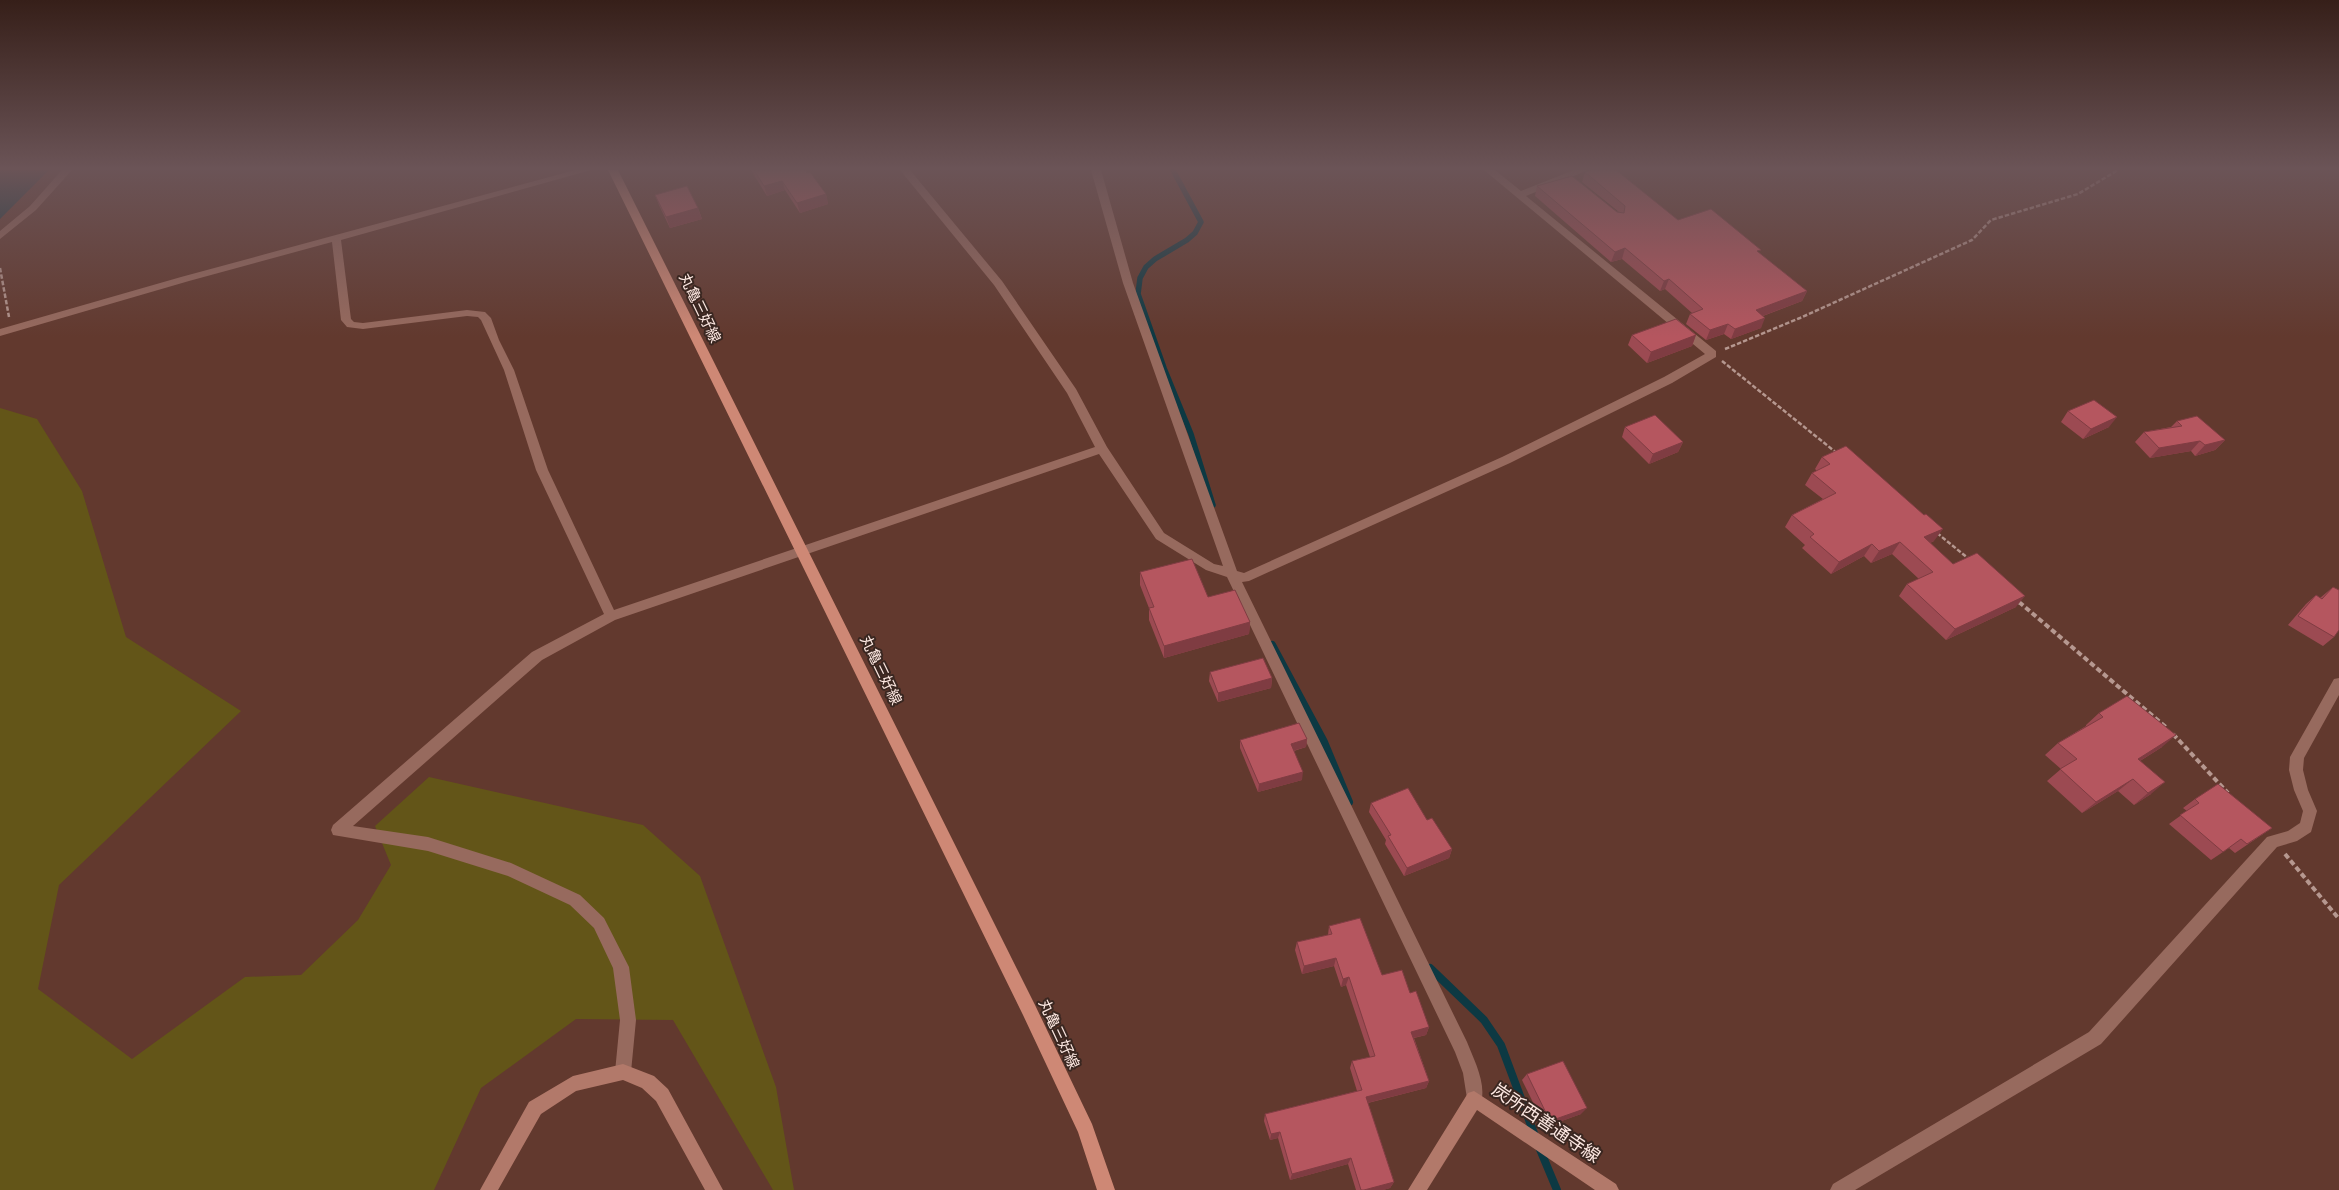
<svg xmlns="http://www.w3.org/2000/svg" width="2339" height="1190" font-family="Ubuntu,'Noto Sans JP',sans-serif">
<rect width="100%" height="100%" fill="#62392e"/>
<path fill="#635518" d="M0 408 37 419 82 491 126 637 241 711 59 885 38 989 132 1059 245 977 301 975 358 920 391 865 375 826 429 777 643 825 700 876 776 1087 794 1190H773L673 1020 576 1019 481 1088 434 1190H0Z"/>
<path fill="#0d3943" d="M0 170H49L0 219Z"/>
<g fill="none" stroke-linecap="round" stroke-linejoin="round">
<path stroke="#0d3943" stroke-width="5.5" d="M1173 170 1201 222 1195 233 1187 240 1155 259 1146 267 1140 278 1138 294 1164 368 1191 434 1213 505"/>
<g stroke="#0d3943" stroke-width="8">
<path d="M1272 645 1324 742 1349 802"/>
<path d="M1430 968 1484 1020 1501 1045 1535 1136"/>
<path d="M1539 1147 1557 1190"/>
</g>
<g stroke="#b69890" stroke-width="2.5" stroke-dasharray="4.5 2" stroke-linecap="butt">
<path d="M0 268 9 317"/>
<path d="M1725 349 1800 318 1972 240 1991 220 2078 194 2118 170"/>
<path d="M1722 361 1838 454"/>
<path d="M1937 533 1969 559"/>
<path d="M2017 601 2020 604"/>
</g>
<g stroke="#b69890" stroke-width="4" stroke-dasharray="5.5 3" stroke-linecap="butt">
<path d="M2019 602 2167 728"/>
<path d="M2173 734 2228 793"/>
<path d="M2285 854 2339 919"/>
</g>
<g fill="#976a5e" fill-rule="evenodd">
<path d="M62 170H72L36 210 0 239V231L30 206Z"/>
<path d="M575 170H591L341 240 351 319 354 322 363 323 467 310 485 312 491 318 499 340 514 370 548 470 614 610 1095 447 1067 393 994 285 900 170H910L1002 281 1076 389 1107 447 1164 533 1214 564 1223 566 1123 283 1091 170H1101L1133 283 1237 571 1244 573 1502 457 1664 377 1705 354 1484 170H1495L1521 191 1574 170H1588L1526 196 1716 351V357L1672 383 1510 463 1249 581 1242 582 1467 1042C1474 1060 1488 1086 1480 1105L1474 1107 1468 1105 1463 1073 1455 1052 1227 577 1206 570 1156 539 1099 454 615 620 542 660 353 826 428 837 511 863 580 895 604 918 629 967 636 1020 631 1072 629 1078 623 1080 617 1078 615 1072 620 1020 613 968 594 928 570 905 508 876 428 851 333 835 331 830 333 825 532 652 604 614 536 470 504 370 481 320 478 317 467 316 363 329 347 327 341 320 332 242 189 281 0 336V329L181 277Z"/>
<path d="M2339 678V695L2304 758 2303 770 2308 790 2317 811 2311 832 2297 841 2277 847 2101 1044 1855 1190H1830L1833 1184 2089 1032 2267 837 2288 831 2300 823 2303 811 2294 790 2289 770 2290 757 2334 679Z"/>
</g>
<g fill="#b2796a" fill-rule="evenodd">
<path d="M623 1064 654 1076 668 1089 723 1190H705L656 1101 642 1088 623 1080 576 1091 541 1114 498 1190H480L529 1102 573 1076Z"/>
<path d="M1474 1091 1616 1184 1619 1190H1595L1477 1110 1427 1190H1408L1468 1093Z"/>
</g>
<path fill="#ce8875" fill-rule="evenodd" d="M608 170H618L1035 1005 1092 1124 1115 1190H1097L1078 1132 1023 1015Z"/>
</g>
<g fill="#9c4a52">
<path d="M751 170H805L826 194 828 204 800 213 785 190 767 196Z"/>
<path d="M1585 172 1678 220 1759 253 1807 291 1802 301 1763 316 1761 328 1731 339 1724 334 1706 340 1686 324 1690 314 1692 313 1665 289 1660 291 1622 259 1611 262 1535 196 1537 186 1619 212 1582 182Z"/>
<path d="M655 195 698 208 702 219 670 228 659 205Z"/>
<path d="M1632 335H1696L1692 346 1647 363 1628 345Z"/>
<path d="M2068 411 2109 427 2083 439 2061 422Z"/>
<path d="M2177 421 2225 440 2215 450 2195 456 2191 451 2150 458 2135 442 2144 432 2171 427Z"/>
<path d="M1625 427 1683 442 1678 452 1649 464 1622 437Z"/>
<path d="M1822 457 1934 541 1930 543 1953 564 2016 607 1946 640 1899 596 1907 584 1919 579 1892 554 1871 563 1864 556 1831 574 1802 548 1805 545 1785 527 1792 515 1823 499 1805 485 1812 473 1817 471 1815 469Z"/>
<path d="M1140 572 1208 597 1250 622 1249 634 1164 658 1149 620V608L1140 585Z"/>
<path d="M2333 587 2334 637 2323 646 2288 625 2306 604 2316 595 2320 598Z"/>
<path d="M1210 672 1272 678 1271 688 1218 702 1209 681Z"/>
<path d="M2099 713 2162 747 2140 761 2151 794 2134 805 2118 791 2082 813 2047 781 2061 769 2045 755 2058 743 2086 726V725Z"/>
<path d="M1307 739 1306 747 1294 751 1302 780 1258 792 1240 748V740Z"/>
<path d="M2195 799 2272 828 2235 853 2229 848 2211 860 2169 824 2187 811 2183 808Z"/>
<path d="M1371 803 1427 820 1452 849 1449 858 1404 876 1385 844 1386 840 1369 812Z"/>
<path d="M1329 926 1382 975 1410 993 1429 1027 1426 1035 1414 1038 1429 1081 1426 1088 1368 1103 1394 1182 1390 1188 1383 1190H1356L1348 1164 1290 1180 1278 1138 1270 1140 1264 1121 1265 1114 1357 1091 1350 1068 1352 1061 1370 1057 1346 985 1341 987 1334 966 1302 974 1295 950 1297 942 1328 935Z"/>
<path d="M1527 1074 1581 1114 1545 1127 1522 1080Z"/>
</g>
<g fill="#7f3c42">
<path d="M782 181 785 190 767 196 764 186Z"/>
<path d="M826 194 828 204 800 213 797 203Z"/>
<path d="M698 208 702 219 670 228 666 217Z"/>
<path d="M1625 248 1622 259 1611 262 1615 252Z"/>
<path d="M1669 279 1665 289 1660 291 1664 281Z"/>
<path d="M1807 291 1802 301 1752 320 1756 310Z"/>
<path d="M1765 318 1761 328 1731 339 1735 329Z"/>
<path d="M1728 324 1724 334 1706 340 1710 330Z"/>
<path d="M1696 335 1692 346 1647 363 1651 352Z"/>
<path d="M2117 417 2109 427 2083 439 2091 429Z"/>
<path d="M2225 440 2215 450 2195 456 2205 445Z"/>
<path d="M2200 441 2191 451 2150 458 2159 448Z"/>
<path d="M1683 442 1678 452 1649 464 1653 454Z"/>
<path d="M1943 529 1934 541 1915 549 1924 537Z"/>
<path d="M1900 542 1892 554 1871 563 1879 551Z"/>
<path d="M1872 544 1864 556 1831 574 1839 562Z"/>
<path d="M2025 596 2016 607 1946 640 1955 629Z"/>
<path d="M1250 622 1249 634 1164 658V646Z"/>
<path d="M1272 678 1271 688 1218 702V693Z"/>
<path d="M2176 735 2162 747 2124 771 2138 759Z"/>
<path d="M1307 739 1306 747 1289 752 1291 744Z"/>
<path d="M1303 772 1302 780 1258 792 1259 784Z"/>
<path d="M2133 779 2118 791 2082 813 2096 802Z"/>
<path d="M2165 782 2151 794 2134 805 2148 793Z"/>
<path d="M1452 849 1449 858 1404 876 1407 868Z"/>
<path d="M1336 958 1334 966 1302 974 1304 966Z"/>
<path d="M1349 977 1346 985 1341 987 1343 979Z"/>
<path d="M1429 1027 1426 1035 1408 1039 1411 1032Z"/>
<path d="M1429 1081 1426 1088 1363 1104 1366 1097Z"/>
<path d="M1587 1108 1581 1114 1545 1127 1550 1121Z"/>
<path d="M1280 1132 1278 1138 1270 1140 1271 1134Z"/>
<path d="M1351 1158 1348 1164 1290 1180 1292 1174Z"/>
<path d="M1394 1182 1390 1188 1383 1190H1364Z"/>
</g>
<g fill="#b5565f" stroke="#7f3c42">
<path d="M754 170H805L807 173 810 172 826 194 797 203 782 181 764 186Z"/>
<path d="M1591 170H1616L1678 220 1711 209 1761 250 1757 251 1807 291 1756 310 1765 318 1735 329 1728 324 1710 330 1690 314 1703 309 1669 279 1664 281 1625 248 1615 252 1537 186 1572 176 1617 212 1624 213 1625 206 1585 172Z"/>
<path d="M687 186 698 208 666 217 655 195Z"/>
<path d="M1676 319 1696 335 1651 352 1632 335Z"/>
<path d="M2094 400 2117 417 2091 429 2068 411Z"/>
<path d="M1655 415 1683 442 1653 454 1625 427Z"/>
<path d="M2197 416 2225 440 2205 445 2200 441 2159 448 2144 432 2182 426 2177 421Z"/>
<path d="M1846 446 1924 515 1926 514 1943 529 1924 537 1953 564 1977 553 2025 596 1955 629 1907 584 1933 572 1900 542 1879 551 1872 544 1839 562 1810 537 1814 534 1792 515 1836 493 1812 473 1830 464 1822 457Z"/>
<path d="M1192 559 1208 597 1235 590 1250 622 1164 646 1149 608 1154 607 1140 572Z"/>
<path d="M2333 587 2339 590V630L2334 637 2298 616 2316 595 2322 599Z"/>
<path d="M1263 658 1272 678 1218 693 1210 672Z"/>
<path d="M2127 696 2176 735 2138 759 2165 782 2148 793 2133 779 2096 802 2060 769 2077 759 2058 743 2103 717 2099 713Z"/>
<path d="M1299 723 1307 739 1291 744 1303 772 1259 784 1240 740Z"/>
<path d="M2218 784 2272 828 2247 844 2241 839 2223 852 2180 815 2199 803 2195 799Z"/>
<path d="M1408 788 1427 820 1432 818 1452 849 1407 868 1388 836 1391 835 1371 803Z"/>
<path d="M1360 918 1382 975 1402 970 1410 993 1416 991 1429 1027 1411 1032 1429 1081 1366 1097 1394 1182 1364 1190H1361L1351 1158 1292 1174 1280 1132 1271 1134 1265 1114 1362 1090 1352 1061 1375 1056 1349 977 1343 979 1336 958 1304 966 1297 942 1332 934 1329 926Z"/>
<path d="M1563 1061 1587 1108 1550 1121 1527 1074Z"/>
</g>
<linearGradient id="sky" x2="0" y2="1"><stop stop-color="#361f19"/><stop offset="0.5" stop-color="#6b5457"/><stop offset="1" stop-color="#6b5457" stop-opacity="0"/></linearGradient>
<rect width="2339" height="337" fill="url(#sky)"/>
<g text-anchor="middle" stroke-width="4" stroke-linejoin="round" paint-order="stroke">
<g font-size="15" fill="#fde8e2" stroke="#3a2721">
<text transform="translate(700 308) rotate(64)" y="5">丸亀三好線</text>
<text transform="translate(881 670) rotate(64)" y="5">丸亀三好線</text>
<text transform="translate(1059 1034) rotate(65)" y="5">丸亀三好線</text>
</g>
<g font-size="18" fill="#fde8e2" stroke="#3a2721">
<text transform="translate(1546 1123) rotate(34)" y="6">炭所西善通寺線</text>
</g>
</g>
</svg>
